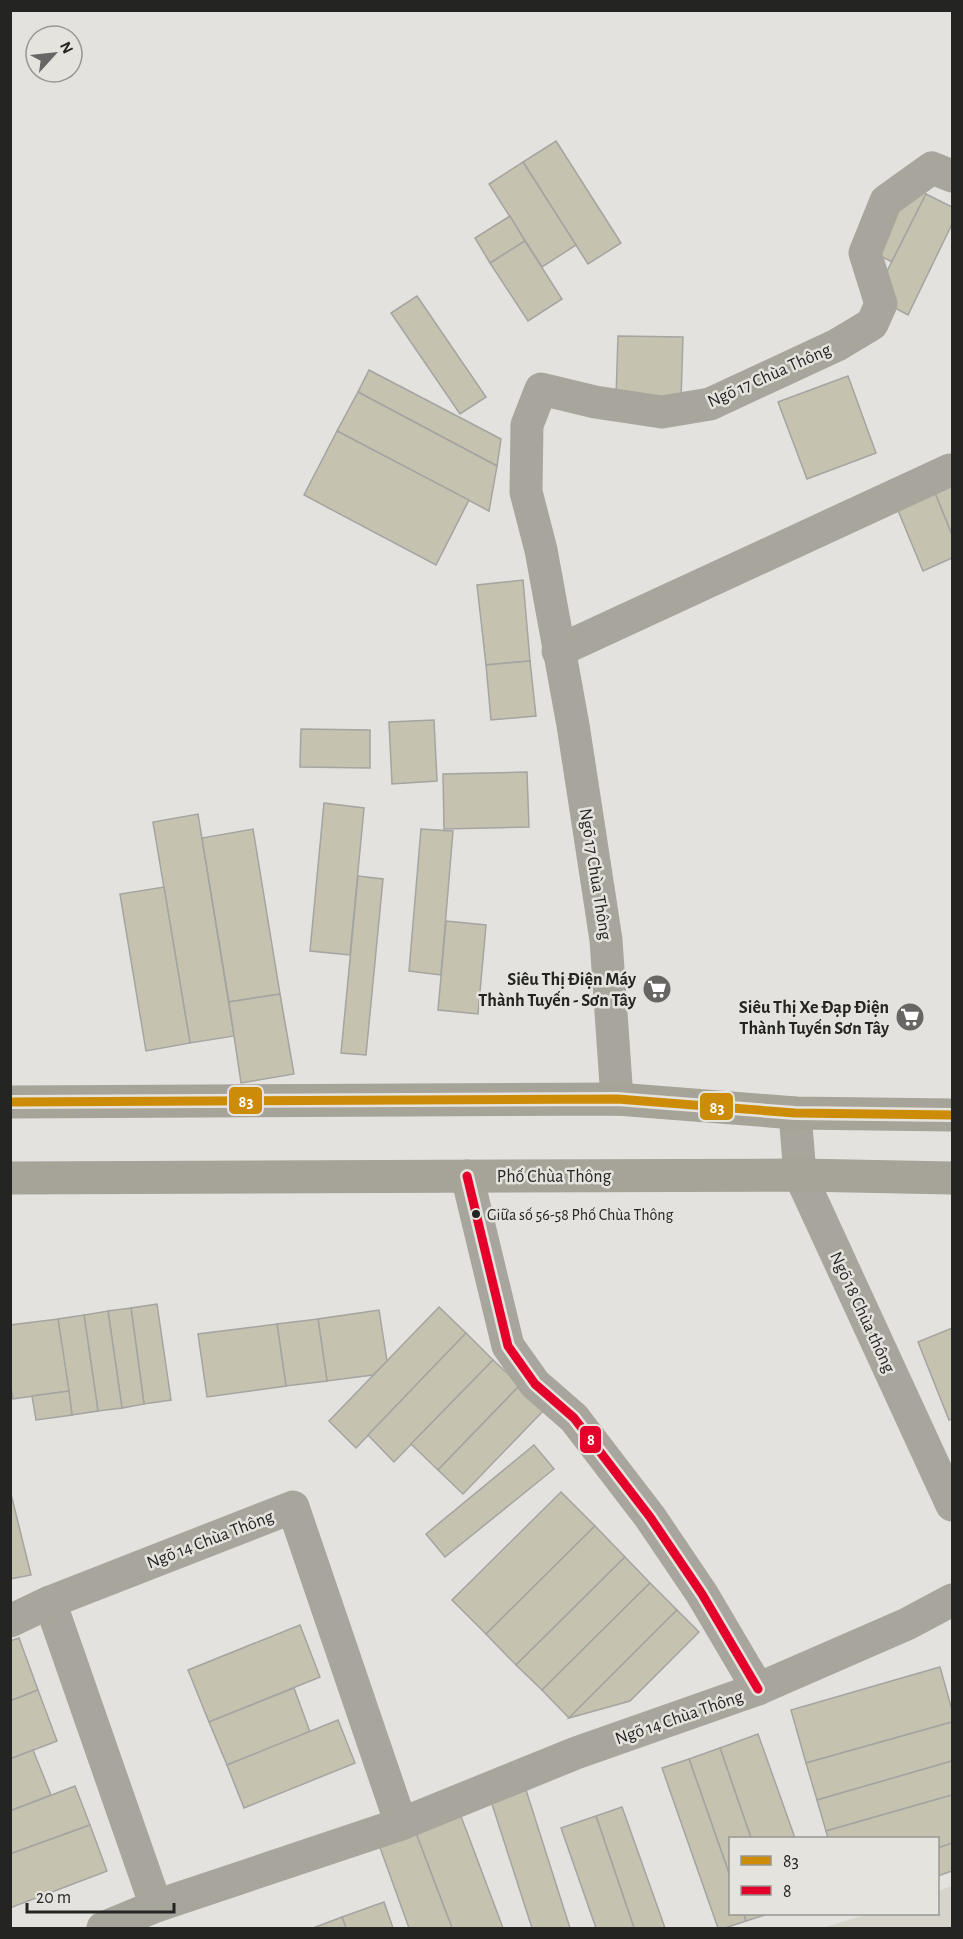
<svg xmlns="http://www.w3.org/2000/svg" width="963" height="1939" font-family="'Alegreya Sans',sans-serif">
<rect width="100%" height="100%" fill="#e3e2df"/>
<path fill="#d6d4cb" d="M952 1886V1928H822L868 1914H938V1891Z"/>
<g fill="#c6c2b0" stroke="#a4a4a1" stroke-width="1.5">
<path d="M556 141 621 243 588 264 523 162Z"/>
<path d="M523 162 576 245 542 267 489 184Z"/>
<path d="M906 184 926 194 892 262 873 252Z"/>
<path d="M926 194 952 207V224L908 315 874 297Z"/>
<path d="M510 216 525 241 490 263 475 238Z"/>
<path d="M525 241 562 299 528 321 490 263Z"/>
<path d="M417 296 486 397 460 414 391 313Z"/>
<path d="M618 336 683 337 681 399 616 398Z"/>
<path d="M369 370 501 439 497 466 358 392Z"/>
<path d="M848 376 876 453 807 479 778 402Z"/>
<path d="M358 392 497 466 489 511 337 431Z"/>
<path d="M337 431 469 500 436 565 304 495Z"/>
<path d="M952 485V535L935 493Z"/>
<path d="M935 493 952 535V558L923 571 897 508Z"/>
<path d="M523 580 530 661 486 665 477 585Z"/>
<path d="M530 661 536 716 491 720 486 665Z"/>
<path d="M434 720 437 781 392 784 389 722Z"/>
<path d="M301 729 370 730V768L300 767Z"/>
<path d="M527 772 529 827 444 829 443 774Z"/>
<path d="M324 803 364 808 350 955 310 951Z"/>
<path d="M198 814 234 1036 190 1043 153 822Z"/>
<path d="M253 829 280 994 229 1002 202 838Z"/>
<path d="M421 829 453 831 441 975 409 971Z"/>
<path d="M358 876 383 879 366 1055 341 1053Z"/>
<path d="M164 887 190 1043 146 1051 120 894Z"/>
<path d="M446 921 486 925 478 1014 438 1010Z"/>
<path d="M280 994 294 1074 241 1083 229 1002Z"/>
<path d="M157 1304 171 1400 144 1404 131 1308Z"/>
<path d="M439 1307 466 1333 356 1448 329 1421Z"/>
<path d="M131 1308 144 1404 122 1408 108 1311Z"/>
<path d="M379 1310 387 1361 373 1375 327 1381 318 1319Z"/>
<path d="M108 1311 122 1408 98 1411 84 1315Z"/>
<path d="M84 1315 98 1411 72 1415 58 1319Z"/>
<path d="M58 1319 69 1391 13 1399 10 1383V1325Z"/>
<path d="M318 1319 327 1381 286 1386 277 1324Z"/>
<path d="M277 1324 286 1386 207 1397 198 1334Z"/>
<path d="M952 1328V1419L949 1420 918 1342Z"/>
<path d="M466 1333 493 1360 394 1462 368 1435Z"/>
<path d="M493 1360 520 1385 438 1470 411 1444Z"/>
<path d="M520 1385 545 1409 463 1494 438 1470Z"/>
<path d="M69 1391 72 1415 36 1420 32 1396Z"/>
<path d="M534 1445 554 1469 445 1557 426 1534Z"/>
<path d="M10 1490 31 1575 10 1579Z"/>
<path d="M561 1492 595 1526 486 1634 452 1600Z"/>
<path d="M595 1526 625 1557 516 1665 486 1634Z"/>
<path d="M625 1557 650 1583 542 1690 516 1665Z"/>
<path d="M650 1583 677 1610 569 1718 542 1690Z"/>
<path d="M677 1610 699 1632 630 1701 569 1718Z"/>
<path d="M300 1625 320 1677 209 1722 188 1670Z"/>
<path d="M19 1638 38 1690 10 1701V1641Z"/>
<path d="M940 1667 952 1710V1722L806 1763 791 1710Z"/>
<path d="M294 1688 310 1732 227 1765 209 1722Z"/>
<path d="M38 1690 57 1741 10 1759V1701Z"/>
<path d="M338 1720 355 1763 244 1808 227 1765Z"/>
<path d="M952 1722V1761L817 1800 806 1763Z"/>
<path d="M758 1734 795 1838H751L720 1748Z"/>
<path d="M720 1748 751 1838H730V1876L689 1759Z"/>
<path d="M33 1750 51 1795 10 1811V1759Z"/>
<path d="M689 1759 730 1876V1914H744L746 1921 725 1928H718L662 1768Z"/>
<path d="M952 1761V1795L826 1831 817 1800Z"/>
<path d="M75 1786 90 1825 10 1854V1811Z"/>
<path d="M526 1790 570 1928H532L491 1801Z"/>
<path d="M952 1795V1843L938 1848V1838H828L826 1831Z"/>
<path d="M622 1807 665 1928H634L596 1816Z"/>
<path d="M459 1811 503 1928H452L414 1828Z"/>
<path d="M596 1816 634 1928H596L561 1828Z"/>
<path d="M90 1825 107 1871 10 1908V1854Z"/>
<path d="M414 1828 452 1928H409L378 1842Z"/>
<path d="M952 1843V1871L938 1876V1848Z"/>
<path d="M384 1902 393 1928H346L342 1917Z"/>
<path d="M744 1914H768L746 1921Z"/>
<path d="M342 1917 346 1928H313Z"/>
</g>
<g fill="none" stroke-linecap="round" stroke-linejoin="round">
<g stroke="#a8a69c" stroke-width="33">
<path d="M558 651 950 470"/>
<path d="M617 1099 606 940 573 725 541 550 526 492 527 425 541 389 595 402 662 412 710 404 837 345 872 324 881 304 865 253 886 201 932 168 952 176"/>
<path d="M795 1113 800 1175 952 1505"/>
<path d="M467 1176 508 1346 535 1384 574 1418 650 1517 702 1594 758 1689"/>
<path d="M50 1602 156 1906"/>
<path d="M10 1621 50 1602 293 1507 401 1824"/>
<path d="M103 1928 156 1906 401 1824 576 1753 758 1689 907 1624 952 1600"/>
</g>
<g stroke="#a6a398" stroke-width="33">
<path d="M10 1102 617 1099 795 1113 952 1115"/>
<path d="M10 1178 800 1175 952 1178"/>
</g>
<g stroke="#e4e3de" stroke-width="14">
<path id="bus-1" d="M10 1102 617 1099 795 1113 952 1115"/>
</g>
<g stroke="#e4e3de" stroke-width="14">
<path id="bus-2" d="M467 1176 508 1346 535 1384 574 1418 650 1517 702 1594 758 1689"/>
</g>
<use href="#bus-1" stroke="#cd8c07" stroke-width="9"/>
<use href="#bus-2" stroke="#e4002b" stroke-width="9"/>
</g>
<defs>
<g id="supermarket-disc" transform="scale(1.5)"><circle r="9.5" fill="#676664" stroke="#e4e3de"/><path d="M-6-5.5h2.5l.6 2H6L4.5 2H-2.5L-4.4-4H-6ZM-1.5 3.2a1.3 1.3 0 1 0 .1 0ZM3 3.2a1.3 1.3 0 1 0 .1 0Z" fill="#fff"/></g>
</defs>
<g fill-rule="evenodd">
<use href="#supermarket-disc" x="657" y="989"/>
<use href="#supermarket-disc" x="910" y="1017"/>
</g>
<circle fill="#242422" stroke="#e4e3de" stroke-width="2" cx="476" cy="1214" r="5"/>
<g text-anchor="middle" stroke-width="5" stroke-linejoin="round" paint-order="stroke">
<g font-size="16" fill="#242422" stroke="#e4e3de" text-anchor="start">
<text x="487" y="1220">Giữa số 56-58 Phố Chùa Thông</text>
</g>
<g font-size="18" fill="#242422" stroke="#e4e3de">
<text transform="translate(769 375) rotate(-24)" y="6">Ngõ 17 Chùa Thông</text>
<text transform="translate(596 874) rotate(81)" y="6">Ngõ 17 Chùa Thông</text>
<text x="554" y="1182">Phố Chùa Thông</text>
<text transform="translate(863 1312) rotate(65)" y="6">Ngõ 18 Chùa thông</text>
<text transform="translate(210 1539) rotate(-21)" y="6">Ngõ 14 Chùa Thông</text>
<text transform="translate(679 1717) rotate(-19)" y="6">Ngõ 14 Chùa Thông</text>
</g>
<g font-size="18" font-weight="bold" fill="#242422" stroke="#e4e3de" text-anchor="end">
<text x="636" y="985">Siêu Thị Điện Máy<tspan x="636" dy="21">Thành Tuyến - Sơn Tây</tspan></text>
<text x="889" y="1013">Siêu Thị Xe Đạp Điện<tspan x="889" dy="21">Thành Tuyến Sơn Tây</tspan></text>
</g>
</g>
<g stroke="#e4e3de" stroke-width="2">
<rect x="228" y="1086" width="35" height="29" rx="6" fill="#cd8c07"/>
<rect x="699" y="1092" width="35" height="29" rx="6" fill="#cd8c07"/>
<rect x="579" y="1425" width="23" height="29" rx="6" fill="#e4002b"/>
</g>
<g font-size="16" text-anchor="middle" font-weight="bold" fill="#fff">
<text x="246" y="1107">83</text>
<text x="717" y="1113">83</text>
<text x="591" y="1445">8</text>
</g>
<rect width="963" height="1939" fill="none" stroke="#242422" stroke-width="24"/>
<rect x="729" y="1837" width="210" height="78" fill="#e4e3de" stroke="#979793" stroke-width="1.5"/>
<rect x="741" y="1856" width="30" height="9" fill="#cd8c07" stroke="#979793" stroke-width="1.5"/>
<text x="783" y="1867" font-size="18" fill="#242422">83</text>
<rect x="741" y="1886" width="30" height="9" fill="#e4002b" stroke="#979793" stroke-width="1.5"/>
<text x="783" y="1897" font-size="18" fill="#242422">8</text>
<g transform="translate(54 54) rotate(63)"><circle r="28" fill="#e4e3de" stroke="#979793" stroke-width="1.5"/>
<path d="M0-4.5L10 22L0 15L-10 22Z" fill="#676664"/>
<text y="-9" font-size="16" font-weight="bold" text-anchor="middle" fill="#242422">N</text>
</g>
<path d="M27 1903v9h147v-9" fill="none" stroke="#242422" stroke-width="3"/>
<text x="36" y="1903" font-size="18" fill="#242422" stroke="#e4e3de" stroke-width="4.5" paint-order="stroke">20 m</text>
</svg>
